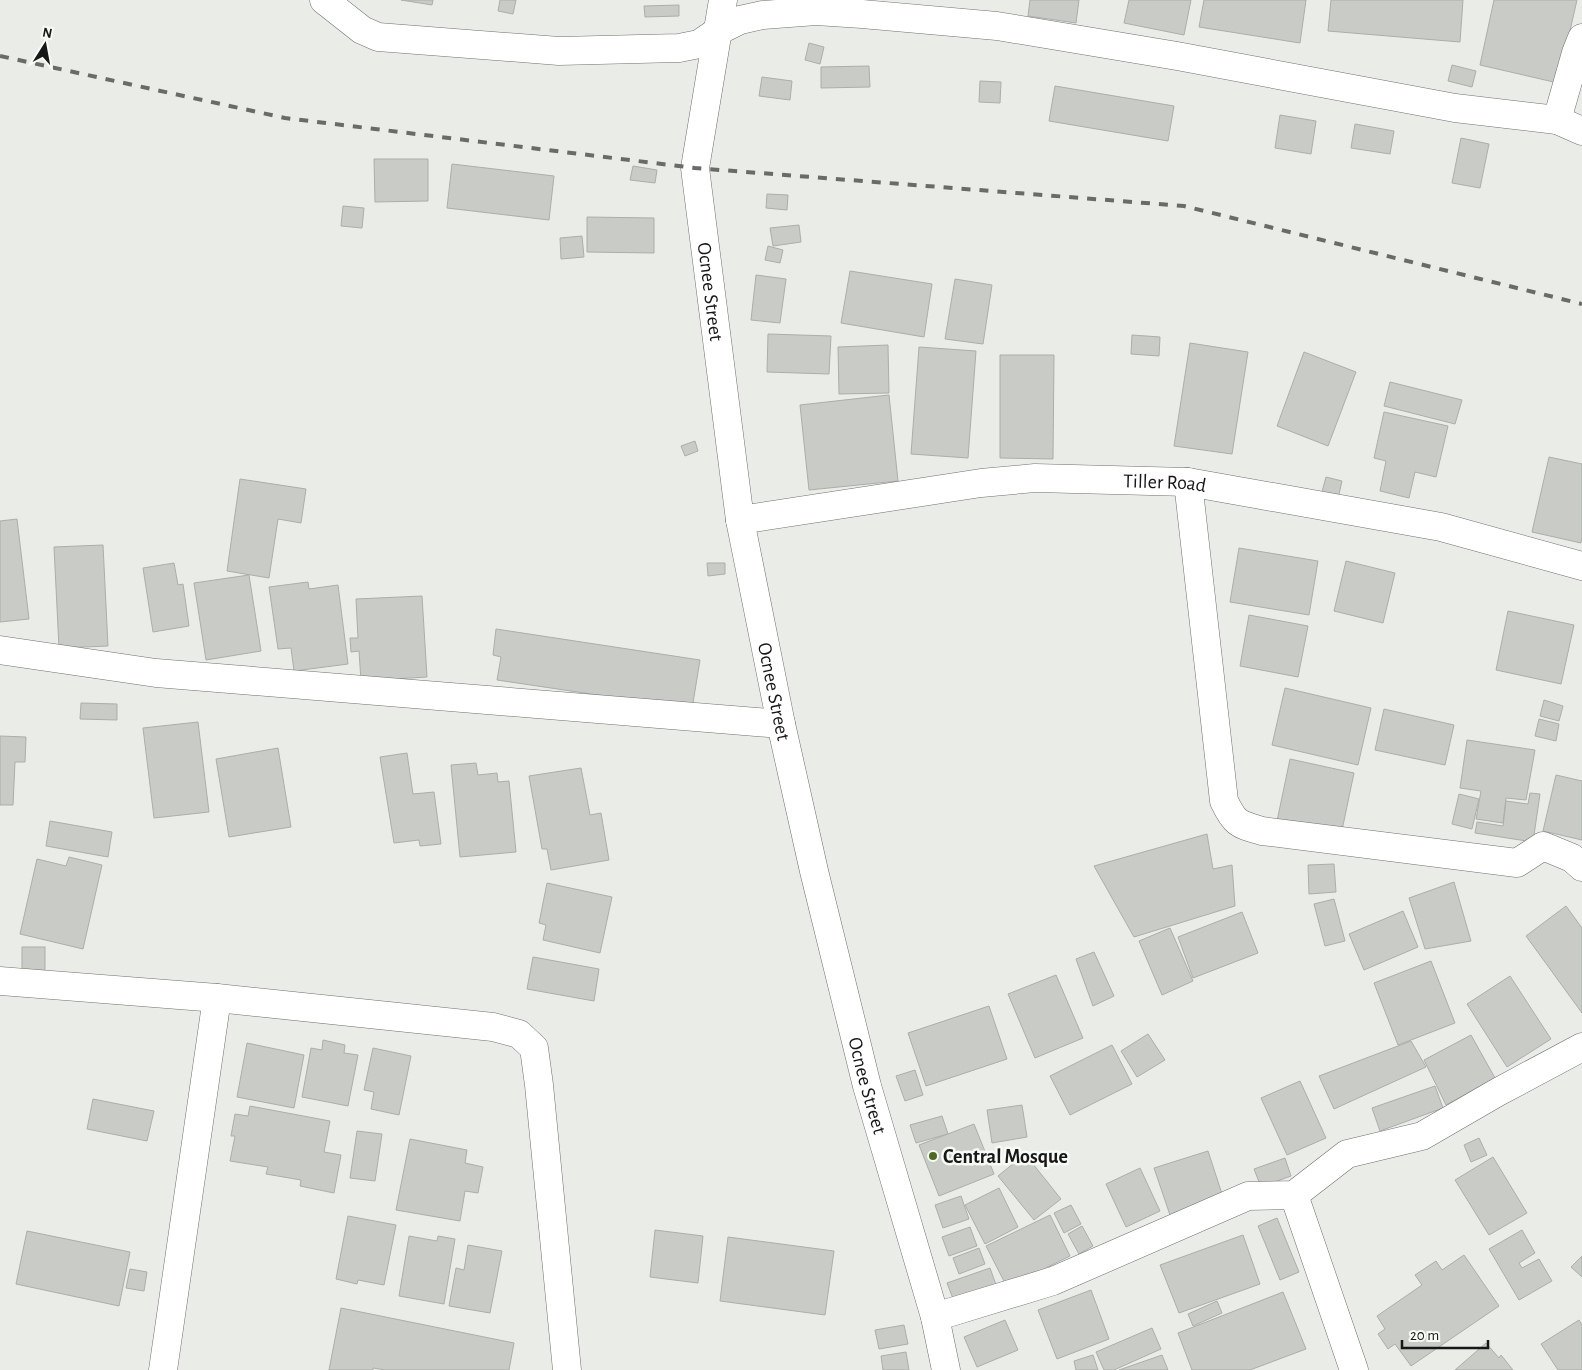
<svg xmlns="http://www.w3.org/2000/svg" width="1582" height="1370" font-family="'Alegreya Sans',sans-serif">
<rect width="100%" height="100%" fill="#eaede7"/>
<g fill="#c8cbc6" stroke="#abaea9">
<path d="M401 0H433L432 5Z"/>
<path d="M500 0H516L513 14 498 11Z"/>
<path d="M1030 0H1079L1076 23 1028 16Z"/>
<path d="M1129 0H1191L1184 35 1124 23Z"/>
<path d="M1204 0H1306L1300 43 1199 27Z"/>
<path d="M1331 0H1463L1460 42 1328 31Z"/>
<path d="M1494 0H1577L1558 83 1480 65Z"/>
<path d="M679 5V16L645 17 644 6Z"/>
<path d="M809 43 824 47 820 64 805 60Z"/>
<path d="M1452 65 1476 71 1472 87 1448 81Z"/>
<path d="M869 66 870 87 821 88V67Z"/>
<path d="M762 77 792 81 790 100 759 96Z"/>
<path d="M980 81 1001 82 1000 103 979 102Z"/>
<path d="M1055 86 1174 106 1168 141 1049 121Z"/>
<path d="M1280 115 1316 121 1311 154 1275 148Z"/>
<path d="M1355 124 1394 131 1390 154 1351 148Z"/>
<path d="M1461 138 1489 144 1480 188 1452 183Z"/>
<path d="M374 159H428V201L375 202Z"/>
<path d="M452 164 554 176 549 220 447 208Z"/>
<path d="M633 166 657 170 655 183 630 180Z"/>
<path d="M767 194 788 195 787 210 766 208Z"/>
<path d="M343 206 364 208 362 228 341 226Z"/>
<path d="M587 217 654 218V253L587 252Z"/>
<path d="M799 225 801 242 773 246 770 228Z"/>
<path d="M582 236 584 257 561 259 560 238Z"/>
<path d="M768 246 783 250 780 263 765 260Z"/>
<path d="M850 271 932 284 924 337 841 323Z"/>
<path d="M756 275 786 279 780 323 751 320Z"/>
<path d="M955 279 992 285 983 344 945 339Z"/>
<path d="M768 334 831 336 829 374 767 372Z"/>
<path d="M1132 335 1160 337 1159 356 1131 354Z"/>
<path d="M1190 343 1248 352 1232 454 1174 446Z"/>
<path d="M888 345 889 393 839 394 838 347Z"/>
<path d="M919 347 976 351 968 458 911 454Z"/>
<path d="M1304 352 1356 372 1328 446 1277 426Z"/>
<path d="M1000 355H1054L1053 459 1000 458Z"/>
<path d="M1390 382 1462 400 1455 424 1384 406Z"/>
<path d="M889 395 898 481 809 490 800 405Z"/>
<path d="M1384 412 1448 426 1436 477 1415 472 1409 498 1380 491 1386 461 1374 458Z"/>
<path d="M695 441 698 451 685 456 681 446Z"/>
<path d="M1549 457 1582 464V537L1581 543 1532 532Z"/>
<path d="M1326 477 1342 481 1337 503 1320 499Z"/>
<path d="M240 479 306 489 301 523 278 519 269 578 227 571Z"/>
<path d="M17 519 29 619 0 622V521Z"/>
<path d="M103 545 108 646 59 648 54 547Z"/>
<path d="M1239 548 1318 561 1309 615 1230 602Z"/>
<path d="M1346 561 1395 573 1383 623 1334 611Z"/>
<path d="M174 563 178 585 183 584 189 626 153 632 143 568Z"/>
<path d="M707 563H725V574L708 576Z"/>
<path d="M249 575 261 651 206 660 194 583Z"/>
<path d="M308 582 309 589 338 585 348 664 294 671 291 648 278 649 269 587Z"/>
<path d="M422 596 427 677 361 681 359 651 351 652 350 638H358L356 599Z"/>
<path d="M1508 611 1574 625 1561 684 1496 670Z"/>
<path d="M1249 615 1308 626 1298 677 1240 666Z"/>
<path d="M496 629 700 660 692 709 497 680 501 657 493 655Z"/>
<path d="M1285 688 1371 708 1358 765 1272 745Z"/>
<path d="M1544 700 1563 706 1559 721 1540 716Z"/>
<path d="M81 703 117 704V720L80 719Z"/>
<path d="M1384 709 1454 725 1445 765 1375 750Z"/>
<path d="M1539 719 1559 724 1556 741 1535 736Z"/>
<path d="M198 722 209 812 154 818 143 728Z"/>
<path d="M0 736 26 737 25 762H15L13 805H0Z"/>
<path d="M1467 740 1535 750 1526 800 1506 798 1503 823 1476 819 1481 791 1460 788Z"/>
<path d="M278 748 291 827 229 837 216 759Z"/>
<path d="M407 753 413 794 434 792 441 844 420 846 419 840 394 843 380 757Z"/>
<path d="M1290 759 1354 773 1341 835 1277 821Z"/>
<path d="M476 763 478 775 497 773 498 782 509 781 516 852 460 857 451 765Z"/>
<path d="M581 768 590 815 601 813 609 860 551 870 547 849H542L529 776Z"/>
<path d="M1556 775 1582 781V840L1543 831Z"/>
<path d="M1530 793 1540 794 1533 842 1475 833 1477 822 1503 826 1506 801 1528 804Z"/>
<path d="M1459 794 1479 799 1472 829 1452 824Z"/>
<path d="M50 821 112 832 108 857 46 846Z"/>
<path d="M1207 834 1213 869 1232 865 1235 906 1134 937 1094 866Z"/>
<path d="M69 857 102 865 83 949 20 934 37 859 66 866Z"/>
<path d="M1334 864 1336 892 1309 894 1308 865Z"/>
<path d="M1454 882 1471 941 1425 949 1409 898Z"/>
<path d="M547 883 612 897 600 953 543 940 546 925 539 923Z"/>
<path d="M1334 899 1345 941 1325 946 1314 904Z"/>
<path d="M1566 906 1582 928V1013L1526 936Z"/>
<path d="M1403 911 1418 947 1364 970 1349 934Z"/>
<path d="M1242 912 1258 953 1193 978 1178 937Z"/>
<path d="M1170 928 1193 981 1162 995 1139 941Z"/>
<rect x="22" y="947" width="23" height="24"/>
<path d="M1094 952 1114 996 1093 1006 1076 959Z"/>
<path d="M533 957 599 969 594 1001 527 989Z"/>
<path d="M1431 961 1455 1023 1398 1045 1374 983Z"/>
<path d="M1056 975 1083 1038 1035 1058 1008 994Z"/>
<path d="M1510 976 1551 1039 1507 1067 1467 1004Z"/>
<path d="M989 1006 1007 1059 926 1086 908 1033Z"/>
<path d="M1148 1034 1165 1060 1137 1077 1121 1051Z"/>
<path d="M1471 1035 1495 1078 1446 1105 1424 1060Z"/>
<path d="M323 1040 345 1045 344 1053 358 1055 348 1106 302 1097 311 1048 322 1050Z"/>
<path d="M1411 1041 1426 1067 1334 1109 1319 1076Z"/>
<path d="M247 1043 304 1055 294 1108 237 1097Z"/>
<path d="M1112 1045 1132 1084 1070 1115 1050 1076Z"/>
<path d="M373 1048 411 1056 399 1115 371 1109 374 1092 364 1090Z"/>
<path d="M915 1070 923 1095 905 1101 896 1076Z"/>
<path d="M1300 1081 1326 1138 1287 1155 1261 1098Z"/>
<path d="M1435 1086 1443 1108 1380 1131 1372 1108Z"/>
<path d="M93 1099 154 1111 147 1141 87 1129Z"/>
<path d="M1022 1105 1027 1137 992 1143 987 1110Z"/>
<path d="M250 1106 330 1121 324 1152 341 1155 334 1193 300 1186 301 1180 266 1174 268 1167 230 1161 235 1136H231L235 1114 248 1116Z"/>
<path d="M942 1116 948 1134 916 1143 910 1125Z"/>
<path d="M974 1124 994 1174 939 1196 919 1145Z"/>
<path d="M357 1131 382 1134 375 1181 350 1178Z"/>
<path d="M1479 1138 1487 1155 1471 1162 1464 1145Z"/>
<path d="M410 1139 467 1150 465 1163 483 1167 478 1193 465 1191 460 1221 396 1210Z"/>
<path d="M1208 1151 1223 1197 1170 1215 1154 1168Z"/>
<path d="M1025 1154 1061 1199 1034 1220 998 1176Z"/>
<path d="M1493 1157 1527 1213 1489 1235 1455 1180Z"/>
<path d="M1285 1158 1291 1176 1261 1187 1254 1169Z"/>
<path d="M1140 1168 1160 1211 1126 1227 1106 1184Z"/>
<path d="M999 1188 1018 1227 985 1244 965 1205Z"/>
<path d="M961 1196 969 1219 943 1228 935 1205Z"/>
<path d="M1071 1205 1081 1224 1064 1233 1054 1213Z"/>
<path d="M1050 1215 1070 1256 1007 1287 986 1246Z"/>
<path d="M348 1216 396 1225 384 1285 358 1280 357 1284 336 1279Z"/>
<path d="M1277 1218 1299 1272 1280 1280 1258 1226Z"/>
<path d="M1082 1226 1093 1246 1079 1254 1068 1234Z"/>
<path d="M970 1227 977 1246 949 1256 942 1237Z"/>
<path d="M655 1230 703 1236 698 1283 650 1277Z"/>
<path d="M1522 1230 1535 1253 1519 1263 1522 1268 1539 1259 1552 1281 1519 1300 1489 1249Z"/>
<path d="M27 1231 130 1252 119 1306 16 1284Z"/>
<path d="M1243 1235 1260 1284 1179 1313 1160 1265Z"/>
<path d="M409 1236 437 1241 438 1236 455 1239 444 1304 399 1296Z"/>
<path d="M728 1237 834 1251 825 1315 720 1301Z"/>
<path d="M468 1245 502 1251 490 1313 449 1306 456 1268 464 1270Z"/>
<path d="M979 1248 985 1264 959 1274 953 1258Z"/>
<path d="M1464 1255 1499 1306 1411 1366 1395 1344 1388 1349 1378 1334 1385 1329 1377 1316 1422 1285 1415 1275 1436 1261 1442 1270Z"/>
<path d="M1582 1256V1277L1571 1267Z"/>
<path d="M990 1268 999 1293 957 1309 947 1283Z"/>
<path d="M130 1269 147 1272 144 1291 126 1288Z"/>
<path d="M1091 1290 1109 1339 1057 1359 1038 1310Z"/>
<path d="M1283 1292 1306 1349 1250 1370H1192L1178 1333Z"/>
<path d="M1217 1301 1222 1313 1193 1326 1188 1314Z"/>
<path d="M341 1308 514 1343 509 1370H385L373 1368V1370H329Z"/>
<path d="M1005 1320 1018 1350 977 1367 964 1337Z"/>
<path d="M1579 1320 1582 1325V1370H1558L1541 1344Z"/>
<path d="M904 1325 908 1344 879 1349 875 1330Z"/>
<path d="M1152 1328 1161 1349 1114 1370H1104L1096 1352Z"/>
<path d="M1486 1343 1499 1358 1501 1355 1513 1370H1455Z"/>
<path d="M906 1352 909 1370H883L881 1356Z"/>
<path d="M1093 1355 1098 1370H1076L1074 1361Z"/>
<path d="M1162 1355 1168 1370H1119Z"/>
</g>
<g fill="none" stroke-linecap="round" stroke-linejoin="round">
<g stroke="#6f716d" stroke-width="29">
<g id="minor">
<path d="M324 0 362 30 378 37 559 51 679 48 699 44 718 31 740 20 763 15 816 11 862 14 997 26 1177 56 1455 108 1557 120 1582 131"/>
<path id="s1" d="M723 0 695 168 740 520 781 724 814 871 867 1086 935 1317 946 1370"/>
<path d="M1557 120 1576 53 1582 38"/>
<path d="M1188 482 1224 801C1235 824 1238 824 1262 831L1517 863 1543 846 1572 858 1582 867"/>
<path id="s2" d="M740 520 981 483 1035 478 1188 482 1441 527 1582 566"/>
<path d="M0 650 156 673 781 724"/>
<path d="M0 981 217 998 493 1027 519 1034 534 1048 539 1085 567 1370"/>
<path d="M1294 1195 1354 1370"/>
<path d="M935 1317 1053 1281 1248 1196 1294 1195 1347 1154 1422 1136 1498 1092 1582 1047"/>
<path d="M163 1370 217 998"/>
</g>
</g>
<use href="#minor" stroke="#fff" stroke-width="28"/>
<path stroke="#696b68" stroke-width="4" stroke-dasharray="9 9" stroke-linecap="butt" d="M0 56 285 118 695 168 1184 206 1582 304"/>
</g>
<circle fill="#4c6b21" stroke="#f7faf5" stroke-width="2" cx="933" cy="1156" r="5"/>
<g text-anchor="middle" stroke-width="5" stroke-linejoin="round" paint-order="stroke">
<g font-size="20" fill="#161716" stroke="#f7faf5">
<text dy="7" stroke="none"><textPath href="#s1" startOffset="295">Ocnee Street</textPath></text>
<text dy="7" stroke="none"><textPath href="#s2" startOffset="428">Tiller Road</textPath></text>
<text dy="7" stroke="none"><textPath href="#s1" startOffset="700">Ocnee Street</textPath></text>
<text dy="7" stroke="none"><textPath href="#s1" startOffset="1105">Ocnee Street</textPath></text>
</g>
<g font-size="20" font-weight="bold" fill="#161716" stroke="#f7faf5" text-anchor="start">
<text x="943" y="1163">Central Mosque</text>
</g>
</g>
<g transform="translate(45 45) rotate(11)" stroke="#f7faf5" stroke-width="4" paint-order="stroke">
<path d="M0-4L9 19L0 12L-9 19Z" fill="#161716"/>
<text y="-8" font-size="14" font-weight="bold" text-anchor="middle" fill="#161716">N</text>
</g>
<path d="M1402 1340v8h86v-8" fill="none" stroke="#161716" stroke-width="2.5"/>
<text x="1410" y="1340" font-size="15" fill="#161716" stroke="#f7faf5" stroke-width="4" paint-order="stroke">20 m</text>
</svg>
